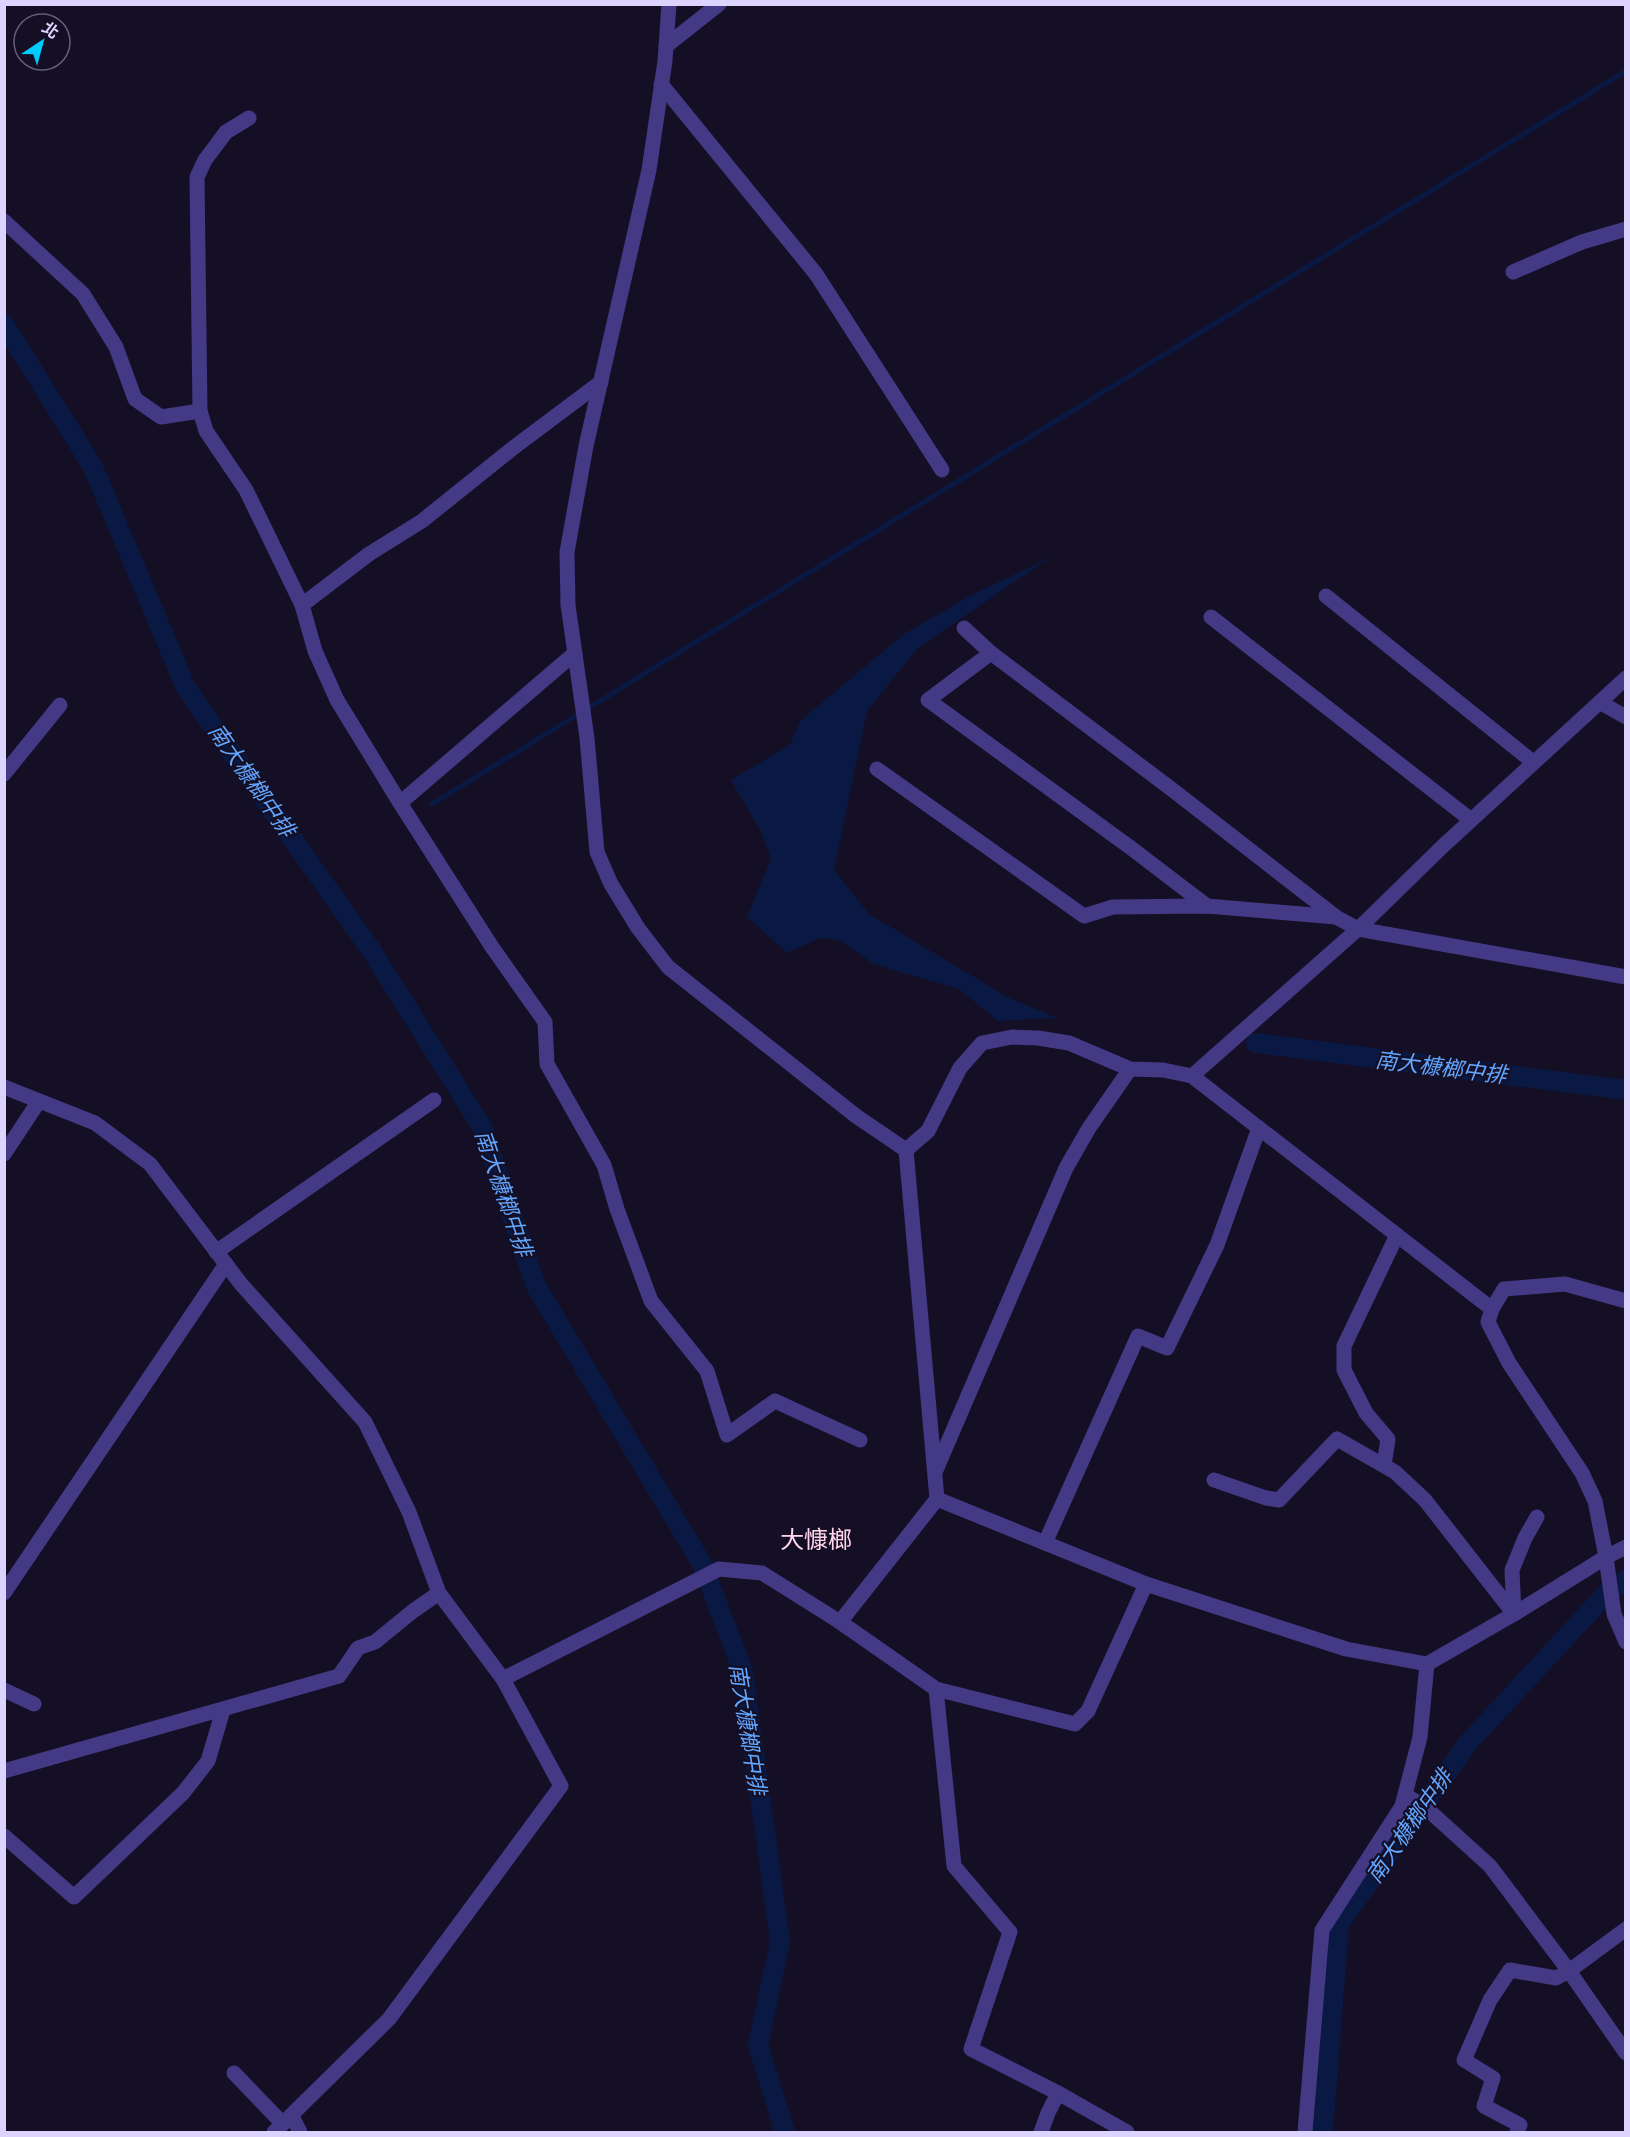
<svg xmlns="http://www.w3.org/2000/svg" width="1630" height="2137" font-family="Helvetica,'Noto Sans TC',sans-serif">
<rect width="100%" height="100%" fill="#150f25"/>
<path fill="#0a1943" d="M1051 557 918 648 867 711 834 870 869 914 1009 998 1058 1018 998 1021 959 989 873 964 840 940 820 938 787 953 747 917 771 858 760 830 731 780 790 745 800 721 904 634 973 594Z"/>
<g fill="none" stroke-linecap="round" stroke-linejoin="round">
<path stroke="#0a1943" stroke-width="5" d="M432 804 1626 71"/>
<g stroke="#0a1943" stroke-width="20">
<path d="M4 324 93 467 186 688 371 950 482 1127 536 1286 702 1564 743 1671 780 1942 758 2045 785 2132"/>
<path d="M1256 1043 1626 1090"/>
<path d="M1323 2132 1339 1924 1468 1743 1605 1595 1626 1579"/>
</g>
<g stroke="#443985" stroke-width="15">
<path d="M669 4 665 61 649 170 586 446 567 552 568 605 587 738 597 852 611 884 638 928 668 967 856 1116 906 1150"/>
<path d="M666 46 719 4"/>
<path d="M661 84 816 274 942 470"/>
<path d="M249 118 226 132 205 160 197 177 200 411 206 431 246 490 302 605 315 651 337 700 400 803"/>
<path d="M4 221 83 294 116 347 135 399 161 417 200 411"/>
<path d="M1513 272 1582 242 1626 229"/>
<path d="M1326 596 1533 762"/>
<path d="M302 605 369 554 422 521 513 448 601 382"/>
<path d="M1211 617 1471 820"/>
<path d="M964 628 991 653 1174 791 1336 917"/>
<path d="M575 653 400 803 492 947 545 1022 547 1064 604 1165 617 1209 651 1301 707 1371 727 1435 775 1401 860 1440"/>
<path d="M991 653 928 700 1131 848 1207 906"/>
<path d="M1601 703 1626 717"/>
<path d="M877 769 1084 916 1113 907 1207 906 1336 917 1358 929 1626 977"/>
<path d="M4 774 60 705"/>
<path d="M1192 1076 1492 1309 1488 1322 1509 1363 1582 1473 1595 1501 1606 1557 1626 1547"/>
<path d="M4 1087 95 1123 150 1164 241 1284 365 1422 409 1512 439 1593 503 1679 561 1786 389 2019 274 2132"/>
<path d="M906 1150 928 1131 960 1068 982 1043 1012 1037 1038 1038 1069 1043 1130 1069 1163 1070 1192 1076 1358 929 1443 846 1626 678"/>
<path d="M4 1154 39 1101"/>
<path d="M216 1252 434 1100"/>
<path d="M1492 1309 1504 1289 1565 1284 1626 1301"/>
<path d="M1384 1465 1388 1439 1366 1413 1344 1370V1346L1397 1235"/>
<path d="M936 1470 1066 1168 1089 1128 1130 1069"/>
<path d="M1214 1480 1266 1498 1279 1500 1337 1439 1395 1472 1425 1500 1514 1614"/>
<path d="M937 1499 1146 1584 1346 1649 1427 1664"/>
<path d="M1045 1543 1138 1336 1167 1348 1217 1245 1259 1128"/>
<path d="M4 1593 226 1264"/>
<path d="M1514 1614 1512 1570 1525 1538 1537 1517"/>
<path d="M840 1622 937 1499 906 1150"/>
<path d="M503 1679 719 1569 762 1573 840 1622 936 1689 954 1866 1010 1932 971 2049 1058 2093 1127 2132"/>
<path d="M936 1689 1075 1724 1088 1711 1146 1584"/>
<path d="M4 1690 34 1704"/>
<path d="M4 1771 339 1676 358 1648 375 1642 413 1611 439 1593"/>
<path d="M1405 1795 1425 1807 1490 1866 1569 1971 1626 2053"/>
<path d="M4 1836 74 1897 183 1793 208 1761 223 1710"/>
<path d="M234 2073 283 2124"/>
<path d="M292 2116 300 2132"/>
<path d="M1041 2132 1048 2113 1058 2093"/>
<path d="M1305 2132 1322 1930 1402 1806 1420 1737 1427 1664 1514 1614 1606 1557 1614 1614 1626 1642"/>
<path d="M1517 2132 1520 2125 1484 2106 1493 2078 1464 2060 1490 2000 1510 1970 1556 1978 1569 1971 1626 1929"/>
</g>
</g>
<g text-anchor="middle" stroke-width="4.5" stroke-linejoin="round" paint-order="stroke">
<g font-size="22" font-style="italic" fill="#61a6ff" stroke="#150f25">
<text transform="translate(252 780) rotate(55)" y="8">南大槺榔中排</text>
<text transform="translate(1441 1067) rotate(7)" y="8">南大槺榔中排</text>
<text transform="translate(504 1193) rotate(71)" y="8">南大槺榔中排</text>
<text transform="translate(748 1729) rotate(81)" y="8">南大槺榔中排</text>
<text transform="translate(1409 1826) rotate(-55)" y="8">南大槺榔中排</text>
</g>
<g font-size="24" fill="#ffd5eb" stroke="#150f25">
<text x="816" y="1548">大慷榔</text>
</g>
</g>
<rect width="1630" height="2137" fill="none" stroke="#ddd3ff" stroke-width="12"/>
<g transform="translate(42 42) rotate(36)"><circle r="28" fill="#150f25" stroke="#655d7c" stroke-width="1.5"/>
<path d="M0-4.5L10 22L0 15L-10 22Z" fill="#00cbfe"/>
<text y="-9" font-size="16" font-weight="bold" text-anchor="middle" fill="#ddd3ff">北</text>
</g>
</svg>
